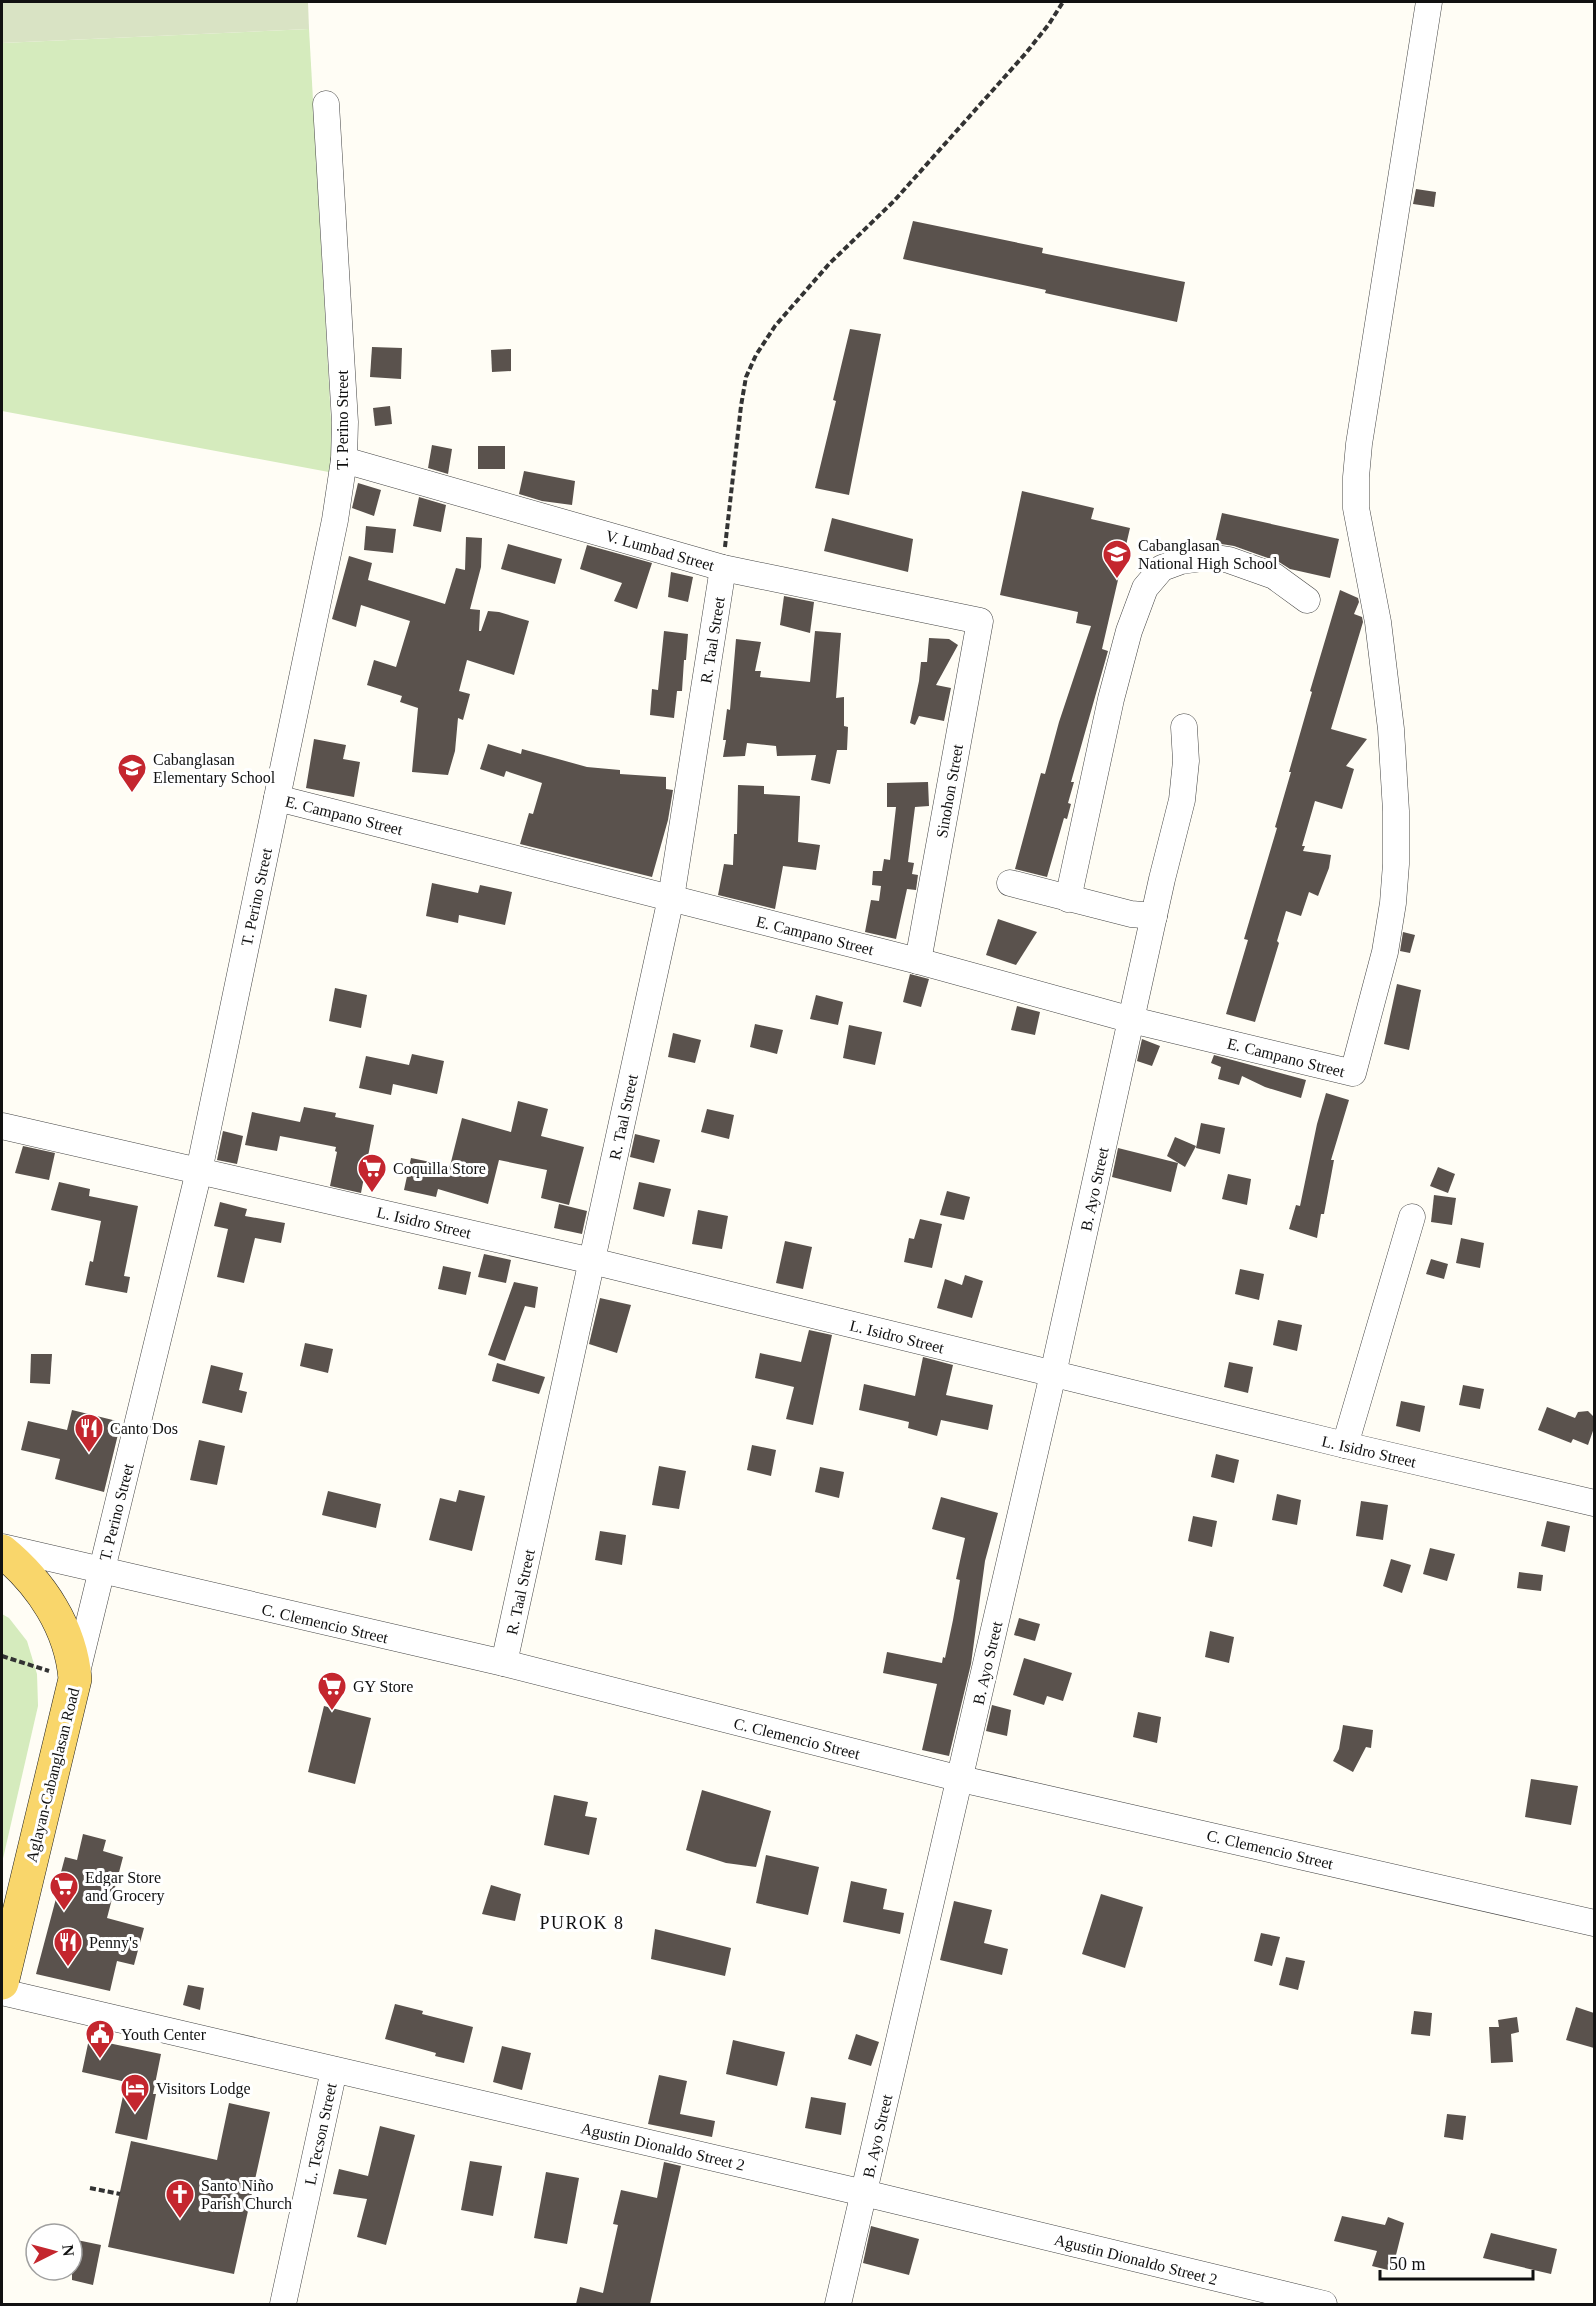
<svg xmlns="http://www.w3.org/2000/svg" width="1596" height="2306" font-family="'Times New Roman',serif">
<rect width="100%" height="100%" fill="#fffdf5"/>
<g fill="#d5ebbd">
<path d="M309 29 334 473 2 411V43Z"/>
<path d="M2 1614 9 1618 27 1641 37 1674 38 1706 2 1863Z"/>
</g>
<path fill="#d9e3c4" d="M2 2H308L309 29 2 43Z"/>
<g fill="#5a524d">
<path d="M1416 189 1436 192 1434 207 1413 204Z"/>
<path d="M913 221 1043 248 1042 253 1185 282 1177 322 1045 293 1046 290 903 259Z"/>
<path d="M850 329 881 334 849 495 815 488 836 401 833 400Z"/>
<path d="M372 347 402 348 401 379 370 377Z"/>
<path d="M511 349V371L492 372 491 350Z"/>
<path d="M390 406 392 424 375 426 373 408Z"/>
<path d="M432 445 452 449 448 474 428 468Z"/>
<rect x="478" y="446" width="27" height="23"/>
<path d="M524 471 575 481 572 505 542 501 519 494Z"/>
<path d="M358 483 381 490 374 516 352 508Z"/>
<path d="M1022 491 1094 508 1091 519 1130 528 1102 649 1108 651 1071 782H1074L1068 803 1071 804 1067 819 1064 818 1047 877 1015 869 1041 773 1045 774 1059 722 1091 626 1076 623 1078 612 1000 595Z"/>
<path d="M419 497 446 505 441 532 413 526Z"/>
<path d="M1222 513 1339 539 1330 578 1290 569 1279 562 1234 546 1215 543Z"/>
<path d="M832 518 913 539 908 572 824 551Z"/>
<path d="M366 526 396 529 393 553 364 550Z"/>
<path d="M466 537 482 538 481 567 470 609 480 610 479 631H481L488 611 499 612 529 621 514 675 467 660 459 691 470 694 463 720 458 718 455 751 448 775 412 772 418 708 400 702 402 696 367 685 374 660 396 667 410 621 361 605 356 627 332 619 349 556 372 563 368 580 445 604 456 568 465 570Z"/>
<path d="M508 544 562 559 555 584 501 569Z"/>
<path d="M587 545 652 563 637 609 614 601 622 583 580 569Z"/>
<path d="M671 572 693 577 688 602 668 597Z"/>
<path d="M1340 590 1358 598 1359 602 1354 614 1362 617 1363 622 1331 729 1367 739 1346 766 1354 769 1342 809 1315 801 1302 846H1305L1303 851 1331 855 1329 868 1318 896 1309 892 1301 916 1286 911 1277 941 1279 943 1255 1022 1226 1014 1248 940 1244 939 1277 828 1275 827 1291 772H1289L1312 692 1310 691Z"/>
<path d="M784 596 814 602 810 633 780 625Z"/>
<path d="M664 631 688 634 686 660H684L682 691H677L674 718 650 715 652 689 658 690Z"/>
<path d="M815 631 841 633 836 698 844 697V726L848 727 847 750H837L830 784 811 780 816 755 777 756 776 746 747 743 745 756 723 757 726 740H723L727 709 730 710 736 639 761 642 755 671H761L760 677 810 682Z"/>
<path d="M929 638 949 639 958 645 936 685 951 688 944 721 919 716 915 725 910 723 919 681 921 662H927Z"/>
<path d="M314 739 346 745 343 759 360 762 354 797 306 788Z"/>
<path d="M488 744 521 754 522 749 587 767 620 770V774L666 777V789L673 790 668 820 652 877 520 844 529 813 533 814 542 783 506 771 504 777 480 769Z"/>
<path d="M928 782 929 806 915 807 908 862 914 863 912 874 918 875 916 890 907 889 896 939 865 932 871 900 879 901 881 886 872 885 873 871H882L884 859 890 860 896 807H887V783Z"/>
<path d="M738 785 764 786V794L800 796 798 842 820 845 816 870 783 866 775 909 718 895 724 864 733 865 734 834H737Z"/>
<path d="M432 883 478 893 480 885 512 892 505 925 459 915 458 923 426 916Z"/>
<path d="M998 919 1037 932 1016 965 986 955Z"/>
<path d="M1403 932 1415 935 1410 953 1400 951Z"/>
<path d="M910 974 929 979 921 1007 903 1002Z"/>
<path d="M1397 984 1421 990 1409 1050 1384 1044Z"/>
<path d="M335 988 367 995 361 1028 329 1021Z"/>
<path d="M816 995 843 1002 838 1025 810 1019Z"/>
<path d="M1017 1006 1040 1012 1035 1035 1011 1030Z"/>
<path d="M755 1024 783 1030 777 1054 750 1047Z"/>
<path d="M849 1025 882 1032 875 1065 843 1058Z"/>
<path d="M673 1033 701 1040 695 1063 668 1057Z"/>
<path d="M1142 1039 1160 1046 1152 1066 1137 1061Z"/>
<path d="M412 1054 444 1061 437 1094 393 1084 391 1095 359 1088 366 1056 409 1065Z"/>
<path d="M1214 1055 1306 1080 1301 1098 1265 1087 1242 1076 1239 1085 1218 1079 1221 1067 1211 1063Z"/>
<path d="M1326 1093 1349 1100 1331 1160H1334L1324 1214H1321L1317 1238 1289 1229 1296 1205 1300 1206 1317 1124Z"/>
<path d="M518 1101 548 1109 541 1136 584 1147 569 1205 541 1198 547 1170 499 1160 488 1204 438 1189 436 1197 404 1190 411 1158 450 1166 462 1118 511 1132Z"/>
<path d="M304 1107 336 1113 335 1117 374 1125 361 1193 330 1186 337 1152 335 1151 336 1147 280 1136 277 1151 245 1145 252 1112 300 1122Z"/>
<path d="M707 1109 734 1115 729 1139 701 1132Z"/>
<path d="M1201 1123 1225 1128 1220 1154 1196 1148Z"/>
<path d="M223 1131 243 1136 237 1164 217 1160Z"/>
<path d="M635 1134 660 1140 654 1163 630 1157Z"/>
<path d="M1175 1137 1196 1146 1185 1167 1167 1156Z"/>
<path d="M23 1146 55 1153 49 1180 15 1173Z"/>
<path d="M1118 1148 1178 1163 1171 1192 1112 1177Z"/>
<path d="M1438 1167 1455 1174 1448 1193 1430 1186Z"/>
<path d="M1228 1174 1251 1179 1247 1205 1222 1199Z"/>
<path d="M59 1182 90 1189 89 1196 138 1206 124 1276 130 1277 127 1293 85 1285 90 1261 93 1262 101 1221 51 1210Z"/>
<path d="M639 1182 671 1189 664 1217 633 1209Z"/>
<path d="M947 1191 970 1197 964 1220 940 1215Z"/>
<path d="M1434 1195 1456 1198 1452 1225 1431 1222Z"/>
<path d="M220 1202 247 1209 245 1216 285 1223 281 1243 255 1238 244 1283 217 1277 228 1229 214 1226Z"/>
<path d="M559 1204 587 1211 582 1234 554 1228Z"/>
<path d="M698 1210 728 1216 722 1249 692 1244Z"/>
<path d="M920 1219 942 1224 932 1268 904 1262 909 1238 914 1239Z"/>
<path d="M1461 1238 1484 1243 1480 1268 1456 1263Z"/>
<path d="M785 1241 812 1247 803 1289 776 1283Z"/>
<path d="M484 1254 511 1260 506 1283 478 1277Z"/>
<path d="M1431 1259 1448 1264 1444 1279 1426 1274Z"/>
<path d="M443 1266 471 1272 466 1295 438 1289Z"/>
<path d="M1240 1269 1264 1274 1259 1300 1235 1294Z"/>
<path d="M965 1275 983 1281 972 1318 937 1308 945 1279 962 1285Z"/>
<path d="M514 1282 538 1287 535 1308 525 1306 505 1361 488 1355Z"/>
<path d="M600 1298 631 1305 617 1353 589 1344Z"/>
<path d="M1278 1320 1302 1325 1297 1351 1273 1345Z"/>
<path d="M809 1330 832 1335 813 1425 786 1419 794 1387 755 1378 760 1353 801 1362Z"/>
<path d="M305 1343 333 1349 328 1373 300 1366Z"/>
<path d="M31 1354H52L50 1384 30 1383Z"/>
<path d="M923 1357 953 1365 946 1395 993 1405 988 1430 941 1420 937 1436 908 1428 909 1422 859 1410 864 1384 915 1396Z"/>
<path d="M1229 1362 1253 1367 1248 1393 1224 1387Z"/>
<path d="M497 1363 545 1377 539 1394 492 1381Z"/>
<path d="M211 1365 243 1373 239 1390 247 1392 242 1413 202 1403Z"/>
<path d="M1463 1385 1484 1389 1480 1409 1459 1405Z"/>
<path d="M1401 1401 1425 1406 1420 1432 1396 1426Z"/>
<path d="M1547 1407 1575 1418 1578 1412 1588 1411 1594 1417V1428L1588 1445 1573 1439 1571 1443 1538 1430Z"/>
<path d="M72 1410 121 1422 104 1492 55 1479 60 1459 21 1450 28 1421 67 1430Z"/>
<path d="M199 1440 225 1446 217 1485 190 1480Z"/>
<path d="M752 1445 776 1450 771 1476 747 1470Z"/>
<path d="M1216 1454 1239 1460 1234 1483 1211 1477Z"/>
<path d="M659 1466 686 1471 679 1509 652 1505Z"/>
<path d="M820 1467 844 1472 839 1498 815 1492Z"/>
<path d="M459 1490 485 1496 472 1551 429 1540 440 1498 456 1502Z"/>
<path d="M328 1491 381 1504 376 1528 322 1515Z"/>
<path d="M1277 1494 1301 1500 1297 1525 1272 1520Z"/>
<path d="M941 1497 998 1513 985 1561 971 1664 949 1756 922 1750 937 1684 883 1673 887 1652 942 1663 943 1657 945 1658 953 1620 960 1580 956 1579 965 1538 932 1529Z"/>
<path d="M1361 1501 1388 1505 1383 1540 1356 1536Z"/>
<path d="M1193 1516 1217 1521 1212 1547 1188 1541Z"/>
<path d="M1547 1521 1570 1526 1565 1552 1541 1546Z"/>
<path d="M600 1531 626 1535 622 1565 595 1560Z"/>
<path d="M1430 1548 1455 1554 1447 1581 1423 1574Z"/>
<path d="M1391 1559 1411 1565 1402 1593 1383 1586Z"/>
<path d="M1519 1572 1543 1575 1541 1591 1517 1588Z"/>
<path d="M1019 1618 1040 1624 1035 1641 1014 1635Z"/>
<path d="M1210 1631 1234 1637 1229 1663 1205 1657Z"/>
<path d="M1024 1658 1072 1673 1063 1701 1047 1696 1044 1705 1013 1695Z"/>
<path d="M992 1705 1011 1710 1007 1736 986 1731Z"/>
<path d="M324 1706 371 1718 355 1784 308 1772Z"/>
<path d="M1138 1712 1161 1717 1157 1743 1133 1737Z"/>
<path d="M1343 1725 1373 1730 1371 1748 1366 1747 1353 1772 1333 1761 1339 1749Z"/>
<path d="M1531 1779 1578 1786 1571 1825 1525 1817Z"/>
<path d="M702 1790 771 1811 756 1867 726 1863 686 1850Z"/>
<path d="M554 1795 588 1802 585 1816 597 1818 589 1855 544 1845Z"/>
<path d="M83 1834 106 1840 103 1851 123 1857 107 1918 144 1928 134 1965 117 1961 110 1991 36 1974 58 1891H56L65 1857 77 1860Z"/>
<path d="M766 1855 819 1867 808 1915 756 1903Z"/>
<path d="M851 1881 887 1889 883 1909 904 1913 900 1934 843 1922Z"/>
<path d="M491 1885 521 1894 515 1921 482 1914Z"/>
<path d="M1101 1894 1143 1907 1125 1968 1082 1954Z"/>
<path d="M954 1901 992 1910 984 1943 1008 1949 1002 1975 940 1960Z"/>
<path d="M655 1929 731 1948 725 1976 651 1959Z"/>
<path d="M1261 1933 1280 1937 1272 1966 1254 1961Z"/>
<path d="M1286 1957 1305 1961 1298 1990 1279 1985Z"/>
<path d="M188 1985 204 1988 200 2010 183 2005Z"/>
<path d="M395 2004 423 2011 422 2014 473 2027 464 2063 435 2056 436 2053 385 2039Z"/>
<path d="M1576 2007 1594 2013V2048L1566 2040Z"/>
<path d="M1414 2011 1432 2013 1430 2036 1411 2034Z"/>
<path d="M1517 2017 1519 2032 1511 2034 1513 2062 1491 2063 1489 2027H1499L1498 2020Z"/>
<path d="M856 2034 879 2042 871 2066 848 2059Z"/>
<path d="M89 2039 161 2054 153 2094H156L147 2140 115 2133 126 2082 82 2072Z"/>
<path d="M733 2040 785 2052 777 2086 726 2074Z"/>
<path d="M502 2046 531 2053 522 2090 493 2082Z"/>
<path d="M659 2075 687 2081 680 2114 715 2121 712 2137 648 2124Z"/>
<path d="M811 2097 846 2103 841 2135 805 2128Z"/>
<path d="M229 2103 270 2112 234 2274 108 2247 131 2141 217 2160Z"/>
<path d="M1447 2114 1466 2116 1463 2140 1444 2137Z"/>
<path d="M380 2126 415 2135 386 2245 357 2237 367 2199 333 2194 339 2169 368 2176Z"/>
<path d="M470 2161 502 2166 493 2216 461 2210Z"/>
<path d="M664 2162 681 2166 650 2304H576L580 2287 603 2293 618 2225 613 2224 621 2190 657 2198Z"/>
<path d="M546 2172 579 2178 567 2244 534 2238Z"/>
<path d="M1342 2216 1385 2225 1388 2217 1404 2223 1392 2271 1372 2266 1377 2251 1334 2241Z"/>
<path d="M871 2226 919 2239 909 2275 863 2263Z"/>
<path d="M1491 2233 1557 2249 1551 2274 1483 2258Z"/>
<path d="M72 2239 101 2245 93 2285 72 2280Z"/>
</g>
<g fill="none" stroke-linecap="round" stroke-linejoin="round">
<g stroke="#444" stroke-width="27">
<g id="minor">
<path d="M344 460 723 568 980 621 918 961"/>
<path d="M277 798 918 961 1132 1020 1353 1073 1385 952 1393 903 1396 864V811L1391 729 1378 622 1356 508V477L1359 444 1429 2"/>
<path d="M1010 883 1131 914 1154 916"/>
<path d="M1068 899 1111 699 1129 631 1145 588 1162 568 1181 561 1210 557 1229 560 1274 576 1307 600"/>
<path d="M2 1126 592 1261 1345 1445 1594 1503"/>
<path d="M1345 1445 1412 1217"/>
<path d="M2 1547 504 1663 961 1779 1594 1923"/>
<path d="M504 1663 671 898 723 568"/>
<path d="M76 1676 199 1171 335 520 344 460 345 422 326 104"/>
<path d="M2 1992 864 2193 1324 2304"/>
<path d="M283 2304 334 2070"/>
<path d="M838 2304 1053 1374 1162 879 1182 800 1186 761 1184 727"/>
</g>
</g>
<g stroke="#222" stroke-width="34">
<path id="major" d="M2 1551C41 1583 71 1628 75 1679L2 1983"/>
</g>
<g stroke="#333" stroke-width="4" stroke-dasharray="6 3" stroke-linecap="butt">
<path d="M725 547 741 406 746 377 756 355 775 326 829 264 894 201 1026 53 1049 24 1063 2"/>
<path d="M2 1656 49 1671"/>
<path d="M90 2188 120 2194"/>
</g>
<use href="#minor" stroke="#fff" stroke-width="26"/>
<use href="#major" stroke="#f9d66b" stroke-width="33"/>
</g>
<defs>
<g id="school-pin" transform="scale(1.5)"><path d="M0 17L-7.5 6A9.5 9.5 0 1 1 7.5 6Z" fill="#c4262e" stroke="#fff"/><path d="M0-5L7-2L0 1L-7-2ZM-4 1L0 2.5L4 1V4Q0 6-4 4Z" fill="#fff"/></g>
<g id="supermarket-pin" transform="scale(1.5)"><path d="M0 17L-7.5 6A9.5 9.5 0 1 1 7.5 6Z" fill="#c4262e" stroke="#fff"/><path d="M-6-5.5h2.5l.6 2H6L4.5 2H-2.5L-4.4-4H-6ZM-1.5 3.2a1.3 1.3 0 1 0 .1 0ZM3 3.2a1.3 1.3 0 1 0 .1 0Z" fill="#fff"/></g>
<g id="restaurant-pin" transform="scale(1.5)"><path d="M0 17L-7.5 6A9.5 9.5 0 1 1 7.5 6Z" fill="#c4262e" stroke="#fff"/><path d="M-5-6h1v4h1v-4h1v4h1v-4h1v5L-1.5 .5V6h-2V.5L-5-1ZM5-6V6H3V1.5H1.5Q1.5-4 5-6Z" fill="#fff"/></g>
<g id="civic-pin" transform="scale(1.5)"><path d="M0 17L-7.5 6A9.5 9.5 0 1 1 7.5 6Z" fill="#c4262e" stroke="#fff"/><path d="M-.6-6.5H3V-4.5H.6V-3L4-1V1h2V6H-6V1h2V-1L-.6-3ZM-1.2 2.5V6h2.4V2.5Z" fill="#fff"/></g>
<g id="hotel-pin" transform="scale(1.5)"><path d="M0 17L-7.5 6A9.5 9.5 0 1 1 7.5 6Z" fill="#c4262e" stroke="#fff"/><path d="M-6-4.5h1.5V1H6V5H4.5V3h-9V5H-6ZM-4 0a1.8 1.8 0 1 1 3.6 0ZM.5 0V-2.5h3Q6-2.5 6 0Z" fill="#fff"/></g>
<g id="church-pin" transform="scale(1.5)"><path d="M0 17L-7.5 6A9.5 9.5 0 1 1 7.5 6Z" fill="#c4262e" stroke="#fff"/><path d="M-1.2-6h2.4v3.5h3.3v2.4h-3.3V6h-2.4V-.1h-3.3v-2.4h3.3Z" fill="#fff"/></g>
</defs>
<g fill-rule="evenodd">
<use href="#school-pin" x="1117" y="554"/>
<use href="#school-pin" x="132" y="768"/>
<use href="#supermarket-pin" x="372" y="1168"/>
<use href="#restaurant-pin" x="89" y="1428"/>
<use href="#supermarket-pin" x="332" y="1686"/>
<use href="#supermarket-pin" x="64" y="1886"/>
<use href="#restaurant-pin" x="68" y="1942"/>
<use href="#civic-pin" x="100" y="2034"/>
<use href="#hotel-pin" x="135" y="2088"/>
<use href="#church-pin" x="180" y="2194"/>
</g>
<g text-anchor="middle" stroke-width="6" stroke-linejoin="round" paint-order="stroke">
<g font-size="16" fill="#111" stroke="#fff">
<text transform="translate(342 420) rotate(-90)" y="6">T. Perino Street</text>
<text transform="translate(660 550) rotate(16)" y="6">V. Lumbad Street</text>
<text transform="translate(712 640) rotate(-81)" y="6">R. Taal Street</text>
<text transform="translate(949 791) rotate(-80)" y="6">Sinohon Street</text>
<text transform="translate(344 815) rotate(14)" y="6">E. Campano Street</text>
<text transform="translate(256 897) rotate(-78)" y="6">T. Perino Street</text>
<text transform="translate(815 935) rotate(14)" y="6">E. Campano Street</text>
<text transform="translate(1286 1057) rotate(14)" y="6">E. Campano Street</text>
<text transform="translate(623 1117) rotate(-78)" y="6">R. Taal Street</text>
<text transform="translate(1094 1189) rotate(-78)" y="6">B. Ayo Street</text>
<text transform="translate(424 1222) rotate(13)" y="6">L. Isidro Street</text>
<text transform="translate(897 1336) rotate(14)" y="6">L. Isidro Street</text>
<text transform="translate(1369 1451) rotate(13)" y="6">L. Isidro Street</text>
<text transform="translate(116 1512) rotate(-76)" y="6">T. Perino Street</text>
<text transform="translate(520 1592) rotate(-78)" y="6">R. Taal Street</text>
<text transform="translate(325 1623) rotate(13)" y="6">C. Clemencio Street</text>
<text transform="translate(987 1663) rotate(-77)" y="6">B. Ayo Street</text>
<text transform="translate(797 1738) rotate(14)" y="6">C. Clemencio Street</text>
<text transform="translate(52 1775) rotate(-76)" y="6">Aglayan-Cabanglasan Road</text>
<text transform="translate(1270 1849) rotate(13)" y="6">C. Clemencio Street</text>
<text transform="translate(320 2134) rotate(-78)" y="6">L. Tecson Street</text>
<text transform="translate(877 2136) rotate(-77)" y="6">B. Ayo Street</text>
<text transform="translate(663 2146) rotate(13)" y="6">Agustin Dionaldo Street 2</text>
<text transform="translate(1136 2259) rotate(14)" y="6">Agustin Dionaldo Street 2</text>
</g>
<g font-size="16" fill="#111" stroke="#fff" text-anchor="start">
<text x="1138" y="551">Cabanglasan<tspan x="1138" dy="18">National High School</tspan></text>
<text x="153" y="765">Cabanglasan<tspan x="153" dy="18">Elementary School</tspan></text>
<text x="393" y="1174">Coquilla Store</text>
<text x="110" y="1434">Canto Dos</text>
<text x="353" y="1692">GY Store</text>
<text x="85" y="1883">Edgar Store<tspan x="85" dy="18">and Grocery</tspan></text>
<text x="89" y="1948">Penny's</text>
<text x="121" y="2040">Youth Center</text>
<text x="156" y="2094">Visitors Lodge</text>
<text x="201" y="2191">Santo Niño<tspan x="201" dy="18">Parish Church</tspan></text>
</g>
<g font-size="18" letter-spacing="1.5" fill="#111" stroke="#fff">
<text x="582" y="1929">PUROK 8</text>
</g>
</g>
<rect width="1596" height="2306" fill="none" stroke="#111111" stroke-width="6"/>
<g transform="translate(54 2252) rotate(84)"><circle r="28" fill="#ffffff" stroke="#a0a0a0" stroke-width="1.5"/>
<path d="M0-4.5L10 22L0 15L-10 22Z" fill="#c4262e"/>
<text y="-9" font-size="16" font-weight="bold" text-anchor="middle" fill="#111111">N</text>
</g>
<path d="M1380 2270v9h153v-9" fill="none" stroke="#111111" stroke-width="3"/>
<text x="1389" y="2270" font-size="18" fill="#111111" stroke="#ffffff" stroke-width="4.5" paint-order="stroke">50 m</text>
</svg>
